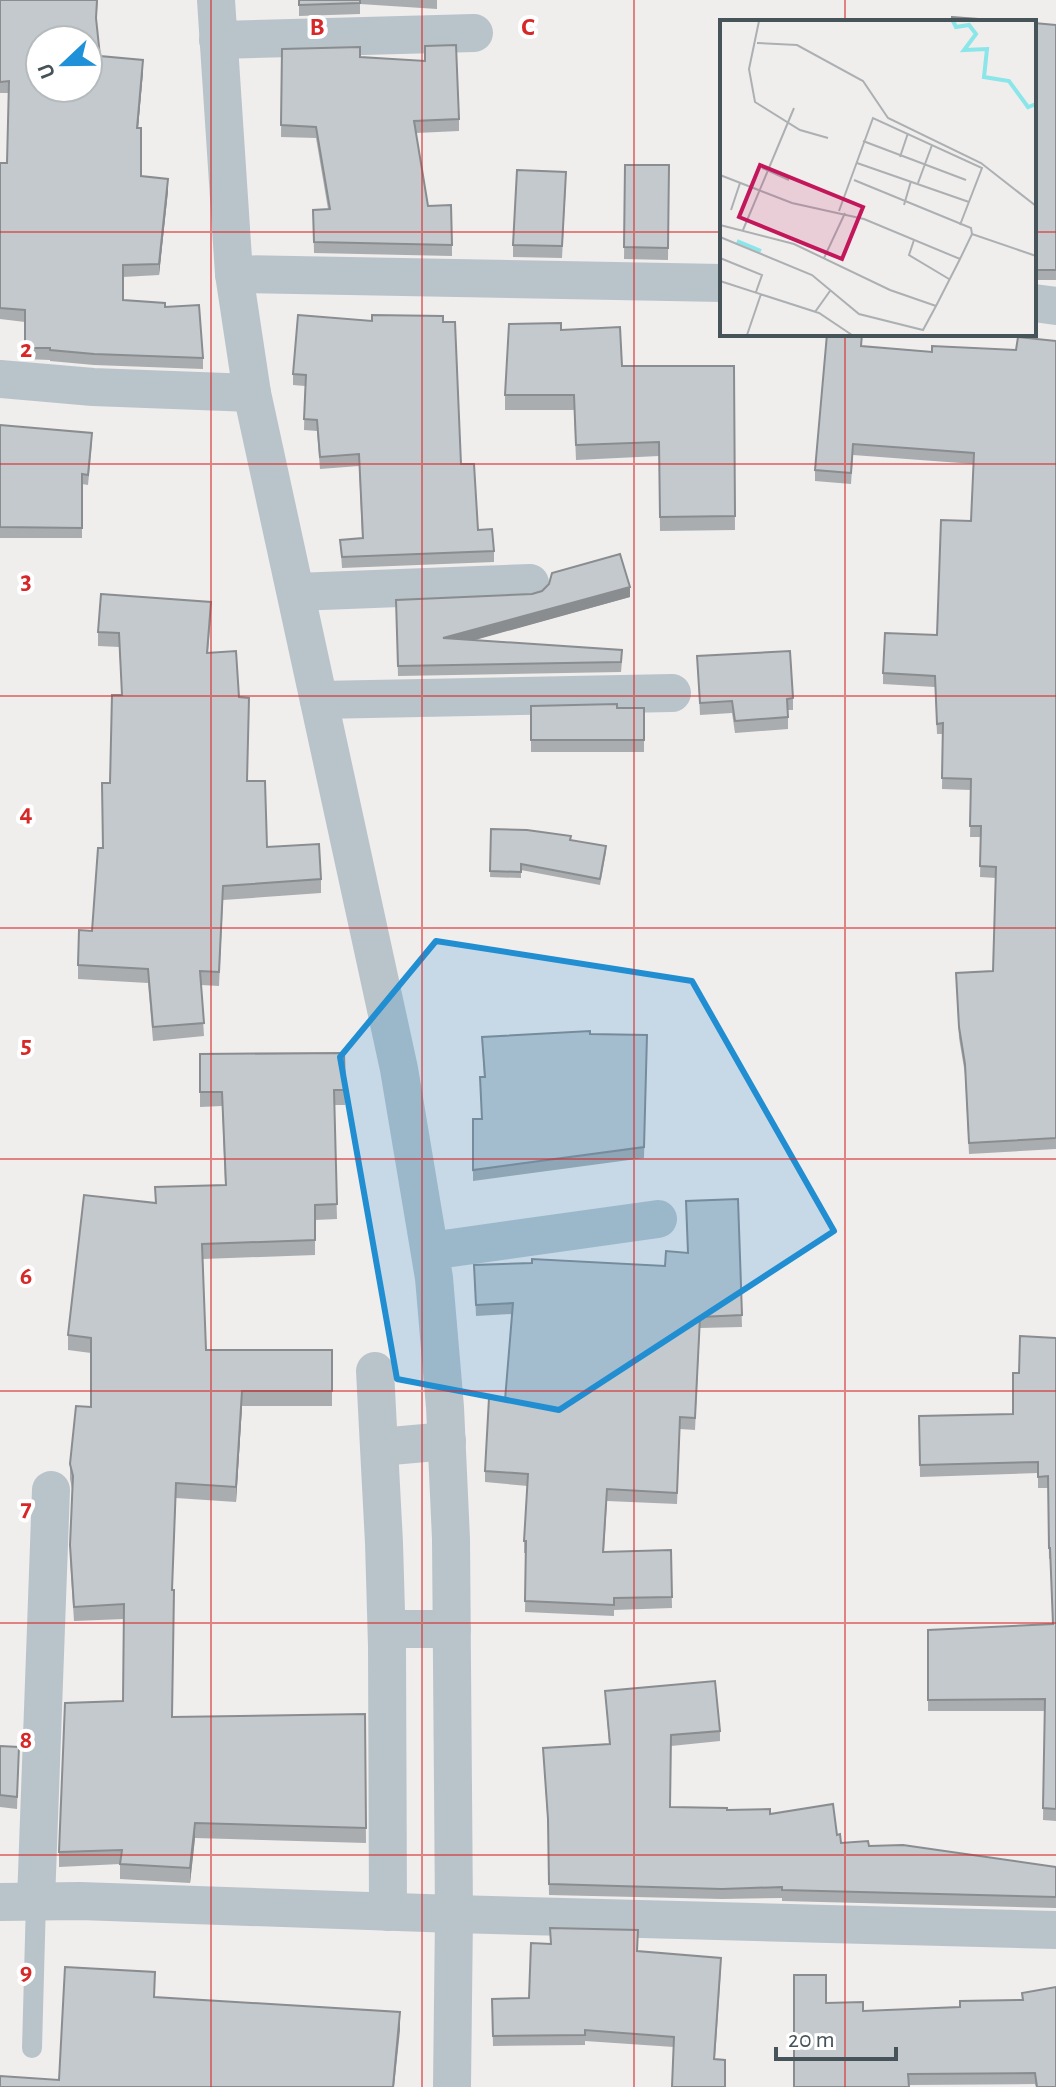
<svg xmlns="http://www.w3.org/2000/svg" width="1056" height="2087" font-family="'Alegreya Sans',sans-serif">
<rect width="100%" height="100%" fill="#f0eded"/>
<g fill="none" stroke-linecap="round" stroke-linejoin="round">
<path stroke="#b9c4ca" stroke-width="20" d="M32 2048 36 1901"/>
<g stroke="#b9c4ca" stroke-width="38">
<path d="M216 0 234 274 252 393 399 1069 434 1278 445 1407 451 1539 454 1914 452 2087"/>
<path d="M218 40 474 33"/>
<path d="M234 274 722 283"/>
<path d="M1034 303 1056 306"/>
<path d="M0 379 93 387 252 393"/>
<path d="M296 592 530 583"/>
<path d="M319 700 672 693"/>
<path d="M430 1251 658 1219"/>
<path d="M375 1371 384 1543 387 1646 388 1912"/>
<path d="M380 1447 447 1441"/>
<path d="M387 1629H452"/>
<path d="M36 1901 51 1490"/>
<path d="M0 1902 80 1901 454 1914 1056 1930"/>
</g>
</g>
<g fill="#a9adb0">
<path d="M0 0H98L96 22 100 56 143 72 138 128 141 176 168 191 159 275 123 277V300L165 307 203 358V369L94 365 50 361V360L25 359V322L0 319V163H7L9 93H0Z"/>
<path d="M299 0H437V9L360 4V14L299 16Z"/>
<path d="M1034 23 1056 25V280H1034Z"/>
<path d="M282 49 360 57 459 119V131L416 133 428 206 452 245V256L314 253 313 210 328 209 316 138 281 137Z"/>
<path d="M625 165H669L668 260 624 259Z"/>
<path d="M566 184 562 258 513 257V245Z"/>
<path d="M372 321 443 322 461 464 478 530 494 551V562L342 568 340 540 362 538 359 466 320 469 317 431 304 430 305 386 293 385V374Z"/>
<path d="M561 330 622 366H734L735 530 660 531 659 456 576 460 574 410H505V395Z"/>
<path d="M1056 341V1149L969 1154 965 1074 959 1038 956 973 993 971 996 878 980 877 981 837H970L971 790 942 789 943 734H937L935 687 883 684V673L937 635 971 521 974 464 853 455 851 484 815 481V470L862 346 932 352 1016 350Z"/>
<path d="M0 425 92 443 88 485 82 484V538H0Z"/>
<path d="M630 597 473 640 622 661 621 672 398 676 396 600Z"/>
<path d="M211 615 208 653 239 697 248 781 267 847 321 879V893L223 900 219 986 201 985 204 1036 153 1041 148 983 78 979V965L92 931 122 695 119 647 98 646V632Z"/>
<path d="M697 656 793 698V710H788V729L735 733 732 713 700 715Z"/>
<path d="M531 706 644 708V752H531Z"/>
<path d="M491 829 570 840 606 852 600 885 521 870V878L490 877Z"/>
<path d="M590 1034 647 1035 644 1158 473 1181V1119H482L480 1077H484L482 1037Z"/>
<path d="M344 1053 345 1105H334L337 1219 315 1220V1255L203 1259 206 1350H332V1406H242L236 1502 176 1498 172 1590V1717L365 1714 366 1843 195 1838 190 1883 120 1879V1864L59 1867V1852L123 1701 124 1619 74 1621 70 1559 72 1489 70 1479V1464L91 1407V1353L68 1350V1335L225 1185 222 1106 200 1107V1054Z"/>
<path d="M738 1199 742 1327 700 1328 695 1430 680 1429 677 1504 607 1501 604 1552 671 1550 672 1608 614 1610V1616L525 1612 526 1553H524V1541L528 1486 485 1482V1471L505 1400 512 1314 476 1316 474 1265 665 1266 687 1253Z"/>
<path d="M1056 1338V1821L1043 1820 1045 1711H928V1630L1053 1624 1050 1559H1049L1048 1488H1038V1473L920 1477 919 1416 1013 1414 1019 1373Z"/>
<path d="M605 1691 720 1731V1741L671 1746 670 1807 727 1810 770 1814 837 1835 841 1843 1056 1867V1908L782 1901V1898L722 1899 549 1895 548 1829 543 1748 609 1744Z"/>
<path d="M0 1746 19 1747 17 1809 0 1807Z"/>
<path d="M638 1951 721 1969 715 2059 674 2047 585 2041V2045L493 2046 492 1999 529 1998Z"/>
<path d="M1022 1993 1056 2087H1036L1035 2084 908 2085 826 2003 863 2011 960 2007 1022 2000Z"/>
</g>
<g fill="#898d90">
<path d="M143 60V72L137 140V128Z"/>
<path d="M168 179V191L159 275V264Z"/>
<path d="M630 587V597L443 649V638Z"/>
<path d="M242 1391V1406L236 1502V1487Z"/>
<path d="M195 1823V1838L190 1883V1868Z"/>
<path d="M400 2012V2030L394 2087H393Z"/>
</g>
<g fill="#c4c9cd" stroke="#898d90" stroke-width="2" fill-rule="evenodd">
<path d="M0 0H97L96 18 100 56 143 60 137 128H141V176L168 179 159 264 123 265V300L165 303V307L199 305 203 358 94 354 50 350V348H25V310L0 308V163H7L9 81 0 82ZM40 40H88V88H40Z"/>
<path d="M299 0H360V3L299 5Z"/>
<path d="M952 17 1018 22H952Z"/>
<path d="M1034 23 1056 25V270H1034Z"/>
<path d="M456 45 459 119 414 121 428 206 451 205 452 245 314 242 313 210 330 209 316 127 281 125 282 49 360 47V57L425 61V46Z"/>
<path d="M625 165H669L668 248 624 247Z"/>
<path d="M517 170 566 172 562 246 513 245Z"/>
<path d="M298 315 372 321V315L443 316V322H455L461 464H474L478 530 492 529 494 551 342 557 340 540 363 538 359 454 320 457 317 420 304 419 306 375 293 374Z"/>
<path d="M561 323V330L620 327 622 366H734L735 516 660 517 659 442 576 445 574 395H505L509 324Z"/>
<path d="M827 334H862L861 346 932 352V346L1016 350 1018 337 1056 341V1138L969 1143 965 1064 959 1027 956 973 993 971 996 867 980 866 981 826H970L971 779 942 778 943 723 937 724 935 676 883 673 885 633 937 635 941 520 971 521 974 453 853 444 851 473 815 470Z"/>
<path d="M0 425 92 433 88 475 82 474V528L0 527Z"/>
<path d="M620 554 630 587 443 638 622 650 621 662 398 666 396 600 532 594 542 591 549 584 552 573Z"/>
<path d="M101 594 211 602 207 653 236 651 239 697 249 698 247 781H265L267 847 319 844 321 879 223 886 219 972 200 971 204 1023 153 1027 148 969 78 965 79 930 92 931 98 848H103L102 783H110L112 695H122L119 633 98 632Z"/>
<path d="M790 651 793 698 787 699 788 717 735 721 732 701 700 703 697 656Z"/>
<path d="M617 704V708H644V740H531V706Z"/>
<path d="M491 829 527 830 571 836 570 840 606 846 600 879 521 864V872L490 871Z"/>
<path d="M590 1031V1034L647 1035 644 1147 473 1170V1119H482L480 1077H485L482 1037Z"/>
<path d="M344 1053 345 1090H334L337 1204 315 1205V1240L202 1244 206 1350H332V1391H242L236 1487 176 1483 172 1590H174L172 1717 365 1714 366 1828 195 1823 190 1868 120 1864 122 1850 59 1852 65 1703 123 1701 124 1604 74 1607 70 1545 73 1476 70 1464 76 1406 91 1407V1338L68 1335 84 1195 156 1203 155 1187 226 1185 222 1092H200V1054Z"/>
<path d="M738 1199 742 1315 700 1317 695 1418 680 1417 677 1493 607 1489 603 1552 671 1550 672 1597 614 1598V1605L525 1601 526 1541H524L528 1474 485 1471 489 1398 505 1400 513 1303 476 1305 474 1265 532 1263V1259L665 1266 666 1251 688 1253 686 1201Z"/>
<path d="M1020 1336 1056 1338V1809L1043 1808 1045 1699 928 1700V1630L1053 1624 1050 1548H1049L1048 1476 1038 1477V1462L920 1465 919 1416 1013 1414V1373H1019Z"/>
<path d="M715 1681 720 1731 671 1735 670 1807 727 1808V1810L770 1809V1814L833 1804 837 1835 840 1834 841 1843 868 1841 869 1846 903 1845 1056 1867V1897L782 1890V1887L722 1889 549 1884 548 1819 543 1748 610 1744 605 1691Z"/>
<path d="M0 1746 19 1747 17 1797 0 1795Z"/>
<path d="M550 1928 638 1930 637 1951 721 1958 714 2059 725 2060V2087H672L674 2037 585 2030V2035L493 2036 492 1999 529 1998 531 1943 551 1944Z"/>
<path d="M65 1967 155 1972 154 1997 400 2012 393 2087H0V2076L59 2080Z"/>
<path d="M794 1975H826V2003L863 2002V2011L960 2007V2001L1023 2000 1022 1993 1056 1987V2087H1037L1035 2073 908 2074 909 2087H794Z"/>
</g>
<path fill="#218ed2" fill-opacity="0.2" stroke="#218ed2" stroke-width="6" stroke-linejoin="round" d="M436 941 692 981 834 1231 559 1410 397 1379 340 1057Z"/>
<path fill="none" stroke="#d62828" stroke-width="2" stroke-opacity="0.55" d="M211 0V2087M422 0V2087M634 0V2087M845 0V22M0 232H722M1034 232H1056M845 334V2087M0 464H1056M0 696H1056M0 928H1056M0 1159H1056M0 1391H1056M0 1623H1056M0 1855H1056"/>
<g transform="translate(720 20)">
<rect width="316" height="316" fill="#f0eded"/>
<path fill="none" stroke="#8ae6e8" stroke-width="4" d="M233 1 236 7 249 5 256 14 244 30 267 29 264 57 289 61 308 87 316 84M17 221 41 231"/>
<path fill="none" stroke="#acb0b2" stroke-width="2" d="M39 1 29 49 35 82 80 110 108 118M37 23 77 25 143 61 168 98 261 143 316 186M143 121 246 160M180 137 188 113M137 143 249 182M42 148 69 160M0 155 72 183 144 199 240 239 252 214 316 236M134 160 251 208 252 214M198 163 212 125M184 185 191 161M11 190 20 163M119 191 153 98 262 148 240 205M0 205 74 224 170 270 216 286 240 239M23 210 74 88M0 217 92 255 139 294 203 310 216 286M194 220 189 235 229 259M0 238 42 255 36 272M104 238 125 193M0 261 99 293 132 315M95 292 110 271M27 315 41 274"/>
<path fill="#c2185b" fill-opacity="0.15" stroke="#c2185b" stroke-width="4" d="M40 145 143 187 122 239 19 197Z"/>
<rect width="316" height="316" fill="none" stroke="#46545a" stroke-width="4"/>
</g>
<g font-size="26" text-anchor="middle" font-weight="bold" fill="#d62828" stroke="#fff" stroke-width="8" stroke-linejoin="round" paint-order="stroke">
<text x="317" y="35">B</text>
<text x="528" y="35">C</text>
<text x="26" y="357">2</text>
<text x="26" y="589">3</text>
<text x="26" y="821">4</text>
<text x="26" y="1053">5</text>
<text x="26" y="1284">6</text>
<text x="26" y="1516">7</text>
<text x="26" y="1748">8</text>
<text x="26" y="1980">9</text>
</g>
<g transform="translate(64 64) rotate(248)"><circle r="38" fill="#ffffff" stroke="#b5bbbd" stroke-width="2"/>
<path d="M0-6L14 30L0 20L-14 30Z" fill="#1f91d8"/>
<text y="-12" font-size="22" font-weight="bold" text-anchor="middle" fill="#46545a">U</text>
</g>
<path d="M776 2047v12h120v-12" fill="none" stroke="#46545a" stroke-width="4"/>
<text x="788" y="2047" font-size="24" fill="#46545a" stroke="#ffffff" stroke-width="6" paint-order="stroke">20 m</text>
</svg>
